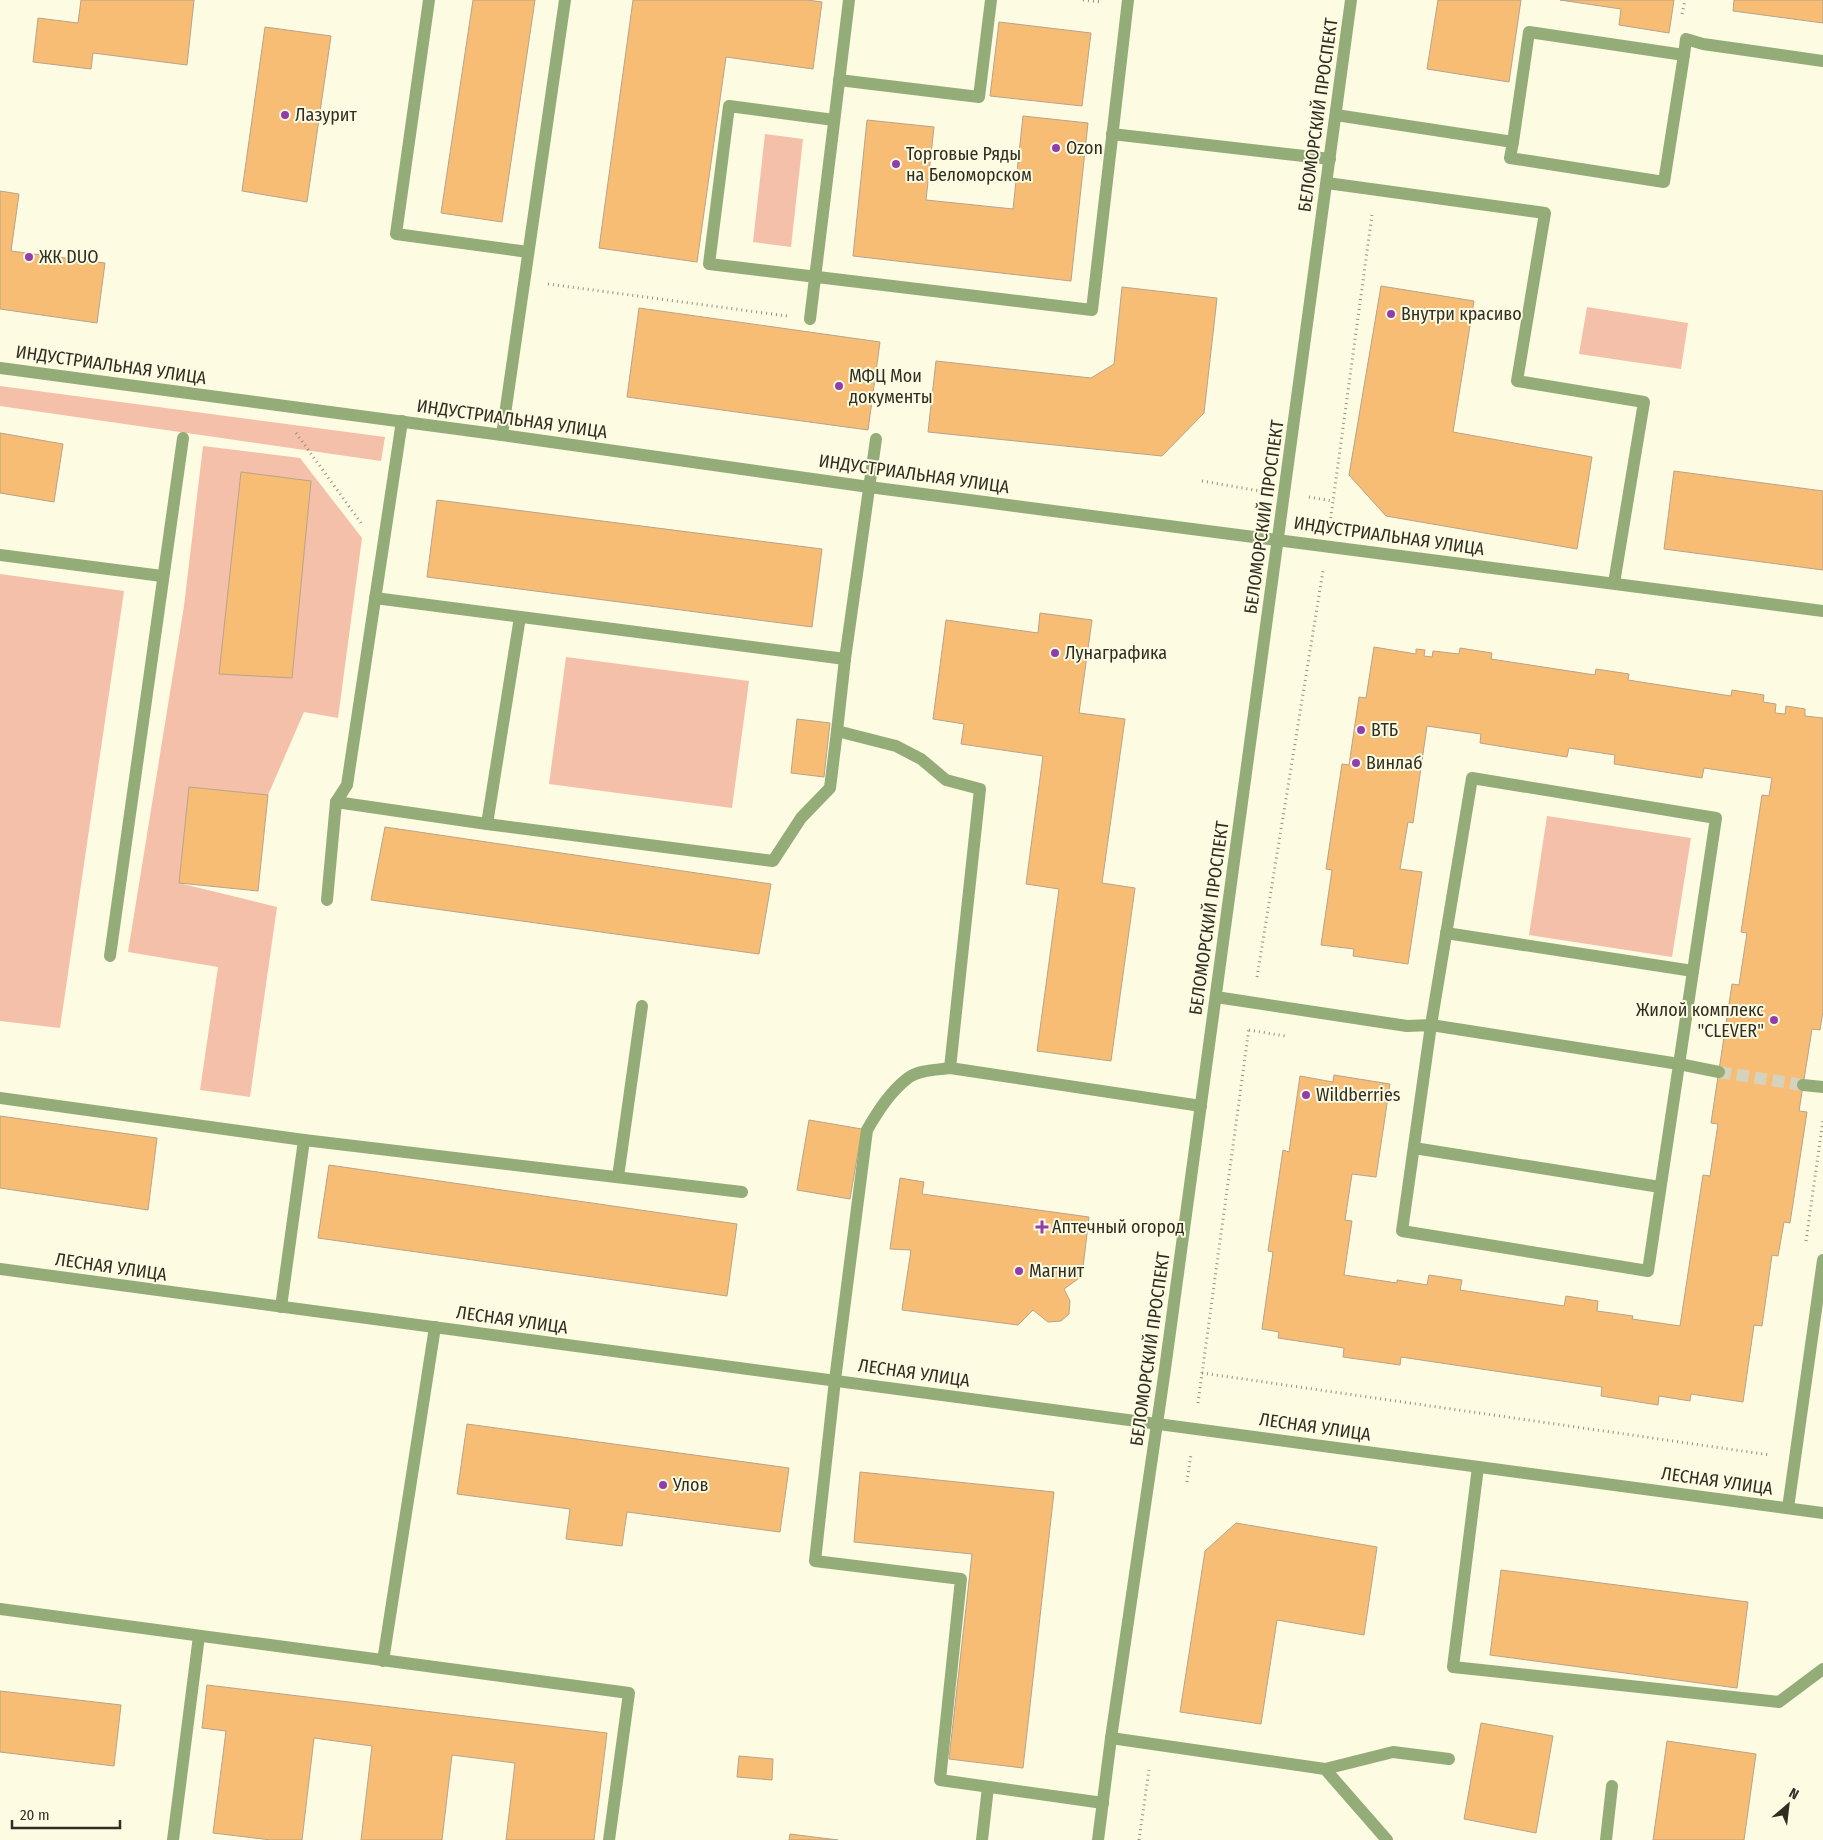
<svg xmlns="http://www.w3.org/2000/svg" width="1823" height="1840" font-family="'Fira Sans Condensed',sans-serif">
<rect width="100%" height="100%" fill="#fefbe3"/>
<g fill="#f4c0aa">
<path d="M765 134 803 139 791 247 753 242Z"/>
<path d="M1587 307 1688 323 1681 369 1579 354Z"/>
<path d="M0 386 385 437 381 461 0 406Z"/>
<path d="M203 446 300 458 362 538 338 718 304 712 268 795 189 787 179 883 277 907 250 1097 200 1090 218 967 128 952 184 606Z"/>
<path d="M0 574 124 591 60 1028 0 1021Z"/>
<path d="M566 657 749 681 732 808 549 784Z"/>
<path d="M1547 816 1691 838 1672 957 1529 935Z"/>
</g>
<g fill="#f8bd74" stroke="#b7a38c">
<path d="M81 0H194L187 65 93 53 91 69 33 62 38 18 78 23Z"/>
<path d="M473 0H535L502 222 441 213Z"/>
<path d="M633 0H807L822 2 813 69 726 57 697 262 599 248Z"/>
<path d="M1438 0H1521L1509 82 1427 69Z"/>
<path d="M1560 0H1674L1669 33 1619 25 1621 9Z"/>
<path d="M1734 0H1823V23L1733 11Z"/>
<path d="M999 22 1091 33 1082 106 990 96Z"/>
<path d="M265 27 331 36 307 202 242 191Z"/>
<path d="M1023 116 1088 123 1071 281 853 256 867 120 934 127 926 200 1013 209Z"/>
<path d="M0 191 19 194 11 251 105 263 97 323 0 309Z"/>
<path d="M1381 286 1474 301 1453 432 1592 457 1577 549 1386 516 1349 475Z"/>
<path d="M1122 287 1217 298 1204 413 1162 456 928 432 936 361 1091 378 1114 364Z"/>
<path d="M639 308 880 342 868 430 627 397Z"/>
<path d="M0 433 63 444 54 502 0 493Z"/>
<path d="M1674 471 1823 491V570L1664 549Z"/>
<path d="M241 472 311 481 292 678 219 674Z"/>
<path d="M437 500 822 549 812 627 427 577Z"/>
<path d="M1040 613 1092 620 1079 713 1125 719 1102 883 1135 888 1111 1061 1037 1051 1059 889 1026 884 1043 756 961 744 964 724 933 719 946 620 1038 633Z"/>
<path d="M1374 647 1416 654V649L1425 650 1424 656 1432 657 1433 651 1459 654 1460 648 1492 653 1491 659 1595 675 1596 669 1629 674 1628 680 1679 688 1731 696 1732 690 1764 695 1763 702 1776 704 1775 713 1785 714 1786 706 1805 709V716L1823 718V1011L1820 1030 1812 1029 1799 1111 1807 1112 1790 1223 1784 1222 1778 1256 1772 1255 1762 1326 1754 1325 1743 1402 1691 1394 1690 1401 1659 1396 1658 1405 1601 1396 1602 1387 1401 1357 1400 1365 1343 1357 1344 1348 1278 1338 1279 1332 1262 1329 1273 1252 1268 1251 1283 1150 1289 1152 1300 1076 1333 1082 1334 1075 1390 1084 1376 1177 1352 1174 1345 1220 1352 1221 1344 1275 1397 1283V1280L1427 1285 1429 1275 1462 1280 1460 1290 1564 1306 1566 1296 1598 1301 1597 1311 1633 1316 1632 1319 1680 1326 1703 1175 1710 1176 1718 1124 1711 1123 1732 984 1739 985 1747 933 1741 932 1762 795 1769 796 1772 778 1704 768 1702 778 1614 764 1615 755 1569 748 1567 757 1480 743 1481 734 1427 726 1413 823 1408 822 1400 869 1422 872 1408 964 1353 956 1354 949 1321 945 1332 870 1326 869 1342 764 1349 765 1359 697 1366 698Z"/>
<path d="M797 719 830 723 824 777 791 773Z"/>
<path d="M189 787 268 795 258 891 179 883Z"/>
<path d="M385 827 771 884 759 954 371 900Z"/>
<path d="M0 1116 157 1138 148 1210 0 1188Z"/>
<path d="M809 1120 862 1129 850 1199 797 1190Z"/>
<path d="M329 1165 737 1224 727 1296 318 1238Z"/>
<path d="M900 1178 924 1182 922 1194 1089 1217 1082 1276 1064 1289 1070 1301 1069 1314 1061 1321 1048 1322 1033 1310 1018 1325 902 1310 911 1250 890 1249Z"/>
<path d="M467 1424 789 1468 780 1532 627 1512 622 1546 566 1539 570 1509 457 1494Z"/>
<path d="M860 1472 1054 1492 1023 1768 949 1759 972 1554 854 1542Z"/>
<path d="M1236 1523 1377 1547 1364 1635 1277 1620 1261 1724 1180 1712 1205 1551Z"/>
<path d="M1501 1570 1748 1602 1737 1688 1490 1655Z"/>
<path d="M207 1685 607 1733 594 1840H506L515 1763 452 1755 442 1840H361L372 1746 314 1738 302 1840H271L213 1833 226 1731 202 1728Z"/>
<path d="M0 1691 121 1705 114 1766 0 1752Z"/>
<path d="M1481 1723 1553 1736 1536 1833 1464 1819Z"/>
<path d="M1667 1741 1756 1754 1744 1840H1653Z"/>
<path d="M739 1756 773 1759 772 1780 737 1777Z"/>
<path d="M790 1834 838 1840H789Z"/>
</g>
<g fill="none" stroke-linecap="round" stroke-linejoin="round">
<path stroke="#d5d2bd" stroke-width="12" stroke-dasharray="12 6" stroke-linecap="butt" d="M1719 1072 1803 1085"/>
<g stroke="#939180" stroke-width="3" stroke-dasharray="1 4" stroke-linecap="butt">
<path d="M1083 0 1102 2"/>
<path d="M1682 14 1685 0"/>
<path d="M548 284 787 316"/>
<path d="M296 433 361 523"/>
<path d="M1202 481 1260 491"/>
<path d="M1309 497 1332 501"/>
<path d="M1330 523 1372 215"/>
<path d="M1257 977 1323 571"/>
<path d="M1249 1030 1285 1036"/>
<path d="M1806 1241 1823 1120"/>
<path d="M1202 1373 1770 1455"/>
<path d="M1198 1403 1249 1028"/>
<path d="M1187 1482 1191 1454"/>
<path d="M1139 1840 1149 1770"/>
</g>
<g stroke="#94ad78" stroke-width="12">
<path d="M429 0 396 234 528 252"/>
<path d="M839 80 979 97 991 0"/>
<path d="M1336 115 1513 142 1529 32 1684 55 1686 39 1703 44 1823 61"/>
<path d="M834 120 729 106 709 264 1092 310 1128 0"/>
<path d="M1112 134 1330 159"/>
<path d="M1513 142 1510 158 1664 182 1684 55"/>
<path d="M1327 183 1545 213 1517 381 1644 402 1614 583"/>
<path d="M810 319 849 0"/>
<path d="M0 368 502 435 869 487 1823 611"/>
<path d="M502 435 565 0"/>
<path d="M876 439 845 659 837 731 896 746 921 759 946 780 980 789 950 1068C936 1070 919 1070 908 1078 890 1092 878 1111 867 1130L835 1380 815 1561 961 1579 940 1780 1103 1803"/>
<path d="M0 555 162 576"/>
<path d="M375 598 845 659"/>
<path d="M336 802 487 824 773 861 801 818 830 788 837 731"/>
<path d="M487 824 520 617"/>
<path d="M327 900 336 802 347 785 402 421"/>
<path d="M1446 933 1693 971"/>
<path d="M110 956 183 438"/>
<path d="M1216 997 1407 1026 1431 1025 1472 778 1716 818C1693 969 1670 1120 1648 1271L1402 1231 1431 1025 1679 1064 1719 1072"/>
<path d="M950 1068 1201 1106"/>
<path d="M1803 1085 1823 1087"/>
<path d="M0 1098 304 1140 281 1307"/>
<path d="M304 1140 742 1192"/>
<path d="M1414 1148 1660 1187"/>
<path d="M618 1177 642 1006"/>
<path d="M0 1269 1823 1513"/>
<path d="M1478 1467 1453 1667 1779 1702 1823 1669"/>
<path d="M1788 1508 1823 1260"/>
<path d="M0 1609 629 1693 609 1840"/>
<path d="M383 1661 435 1327"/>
<path d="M1111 1738 1325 1769 1387 1840"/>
<path d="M1325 1769 1393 1752 1449 1759"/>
<path d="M173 1840 199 1636"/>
<path d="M982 1840 988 1787"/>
<path d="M1098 1840 1111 1738 1165 1369 1351 0"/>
<path d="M1606 1840 1612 1786"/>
</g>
</g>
<g fill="#913dab" stroke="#fefbe3" stroke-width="2">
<circle cx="285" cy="115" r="5"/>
<circle cx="1056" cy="148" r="5"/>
<circle cx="896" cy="164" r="5"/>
<circle cx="29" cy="257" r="5"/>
<circle cx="1391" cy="314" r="5"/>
<circle cx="839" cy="386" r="5"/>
<circle cx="1055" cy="653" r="5"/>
<circle cx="1361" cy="730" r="5"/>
<circle cx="1356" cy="763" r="5"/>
<circle cx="1774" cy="1020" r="5"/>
<circle cx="1306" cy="1095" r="5"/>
<path d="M1039.5 1219.5h5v5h5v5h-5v5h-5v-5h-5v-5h5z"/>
<circle cx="1019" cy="1271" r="5"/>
<circle cx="663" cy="1485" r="5"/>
</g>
<g text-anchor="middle" stroke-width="4" stroke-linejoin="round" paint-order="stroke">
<g font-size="18" fill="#302e23" stroke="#fefbe3" text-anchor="start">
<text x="295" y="121">Лазурит</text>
<text x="1066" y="154">Ozon</text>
<text x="906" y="160">Торговые Ряды<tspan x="906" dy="21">на Беломорском</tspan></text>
<text x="39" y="263">ЖК DUO</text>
<text x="1401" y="320">Внутри красиво</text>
<text x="849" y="382">МФЦ Мои<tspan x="849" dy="21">документы</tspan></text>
<text x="1065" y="659">Лунаграфика</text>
<text x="1371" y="736">ВТБ</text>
<text x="1366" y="769">Винлаб</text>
<text x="1764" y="1016" text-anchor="end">Жилой комплекс<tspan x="1764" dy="21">"СLEVER"</tspan></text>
<text x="1316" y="1101">Wildberries</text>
<text x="1052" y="1233">Аптечный огород</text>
<text x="1029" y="1277">Магнит</text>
<text x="673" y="1491">Улов</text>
</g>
<g font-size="18" fill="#302e23" stroke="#fefbe3">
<text transform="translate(1318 115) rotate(-82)" y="6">БЕЛОМОРСКИЙ ПРОСПЕКТ</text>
<text transform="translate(111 365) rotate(8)" y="6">ИНДУСТРИАЛЬНАЯ УЛИЦА</text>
<text transform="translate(512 419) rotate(8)" y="6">ИНДУСТРИАЛЬНАЯ УЛИЦА</text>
<text transform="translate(914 474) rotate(8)" y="6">ИНДУСТРИАЛЬНАЯ УЛИЦА</text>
<text transform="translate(1264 517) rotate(-82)" y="6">БЕЛОМОРСКИЙ ПРОСПЕКТ</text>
<text transform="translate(1389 536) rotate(8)" y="6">ИНДУСТРИАЛЬНАЯ УЛИЦА</text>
<text transform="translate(1209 918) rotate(-82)" y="6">БЕЛОМОРСКИЙ ПРОСПЕКТ</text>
<text transform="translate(111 1267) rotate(8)" y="6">ЛЕСНАЯ УЛИЦА</text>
<text transform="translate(512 1320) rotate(8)" y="6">ЛЕСНАЯ УЛИЦА</text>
<text transform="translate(1150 1349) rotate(-82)" y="6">БЕЛОМОРСКИЙ ПРОСПЕКТ</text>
<text transform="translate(914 1373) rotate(8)" y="6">ЛЕСНАЯ УЛИЦА</text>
<text transform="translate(1315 1427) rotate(8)" y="6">ЛЕСНАЯ УЛИЦА</text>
<text transform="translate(1717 1481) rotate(8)" y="6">ЛЕСНАЯ УЛИЦА</text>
</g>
</g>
<g transform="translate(1788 1805) rotate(28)" stroke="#fefbe3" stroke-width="4" paint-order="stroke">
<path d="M0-4L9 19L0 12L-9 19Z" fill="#302e23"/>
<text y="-8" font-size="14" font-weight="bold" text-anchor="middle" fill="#302e23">N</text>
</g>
<path d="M12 1820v8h108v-8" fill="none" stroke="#302e23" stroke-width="2.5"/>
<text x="20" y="1820" font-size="15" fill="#302e23" stroke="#fefbe3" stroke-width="4" paint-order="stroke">20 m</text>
</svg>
